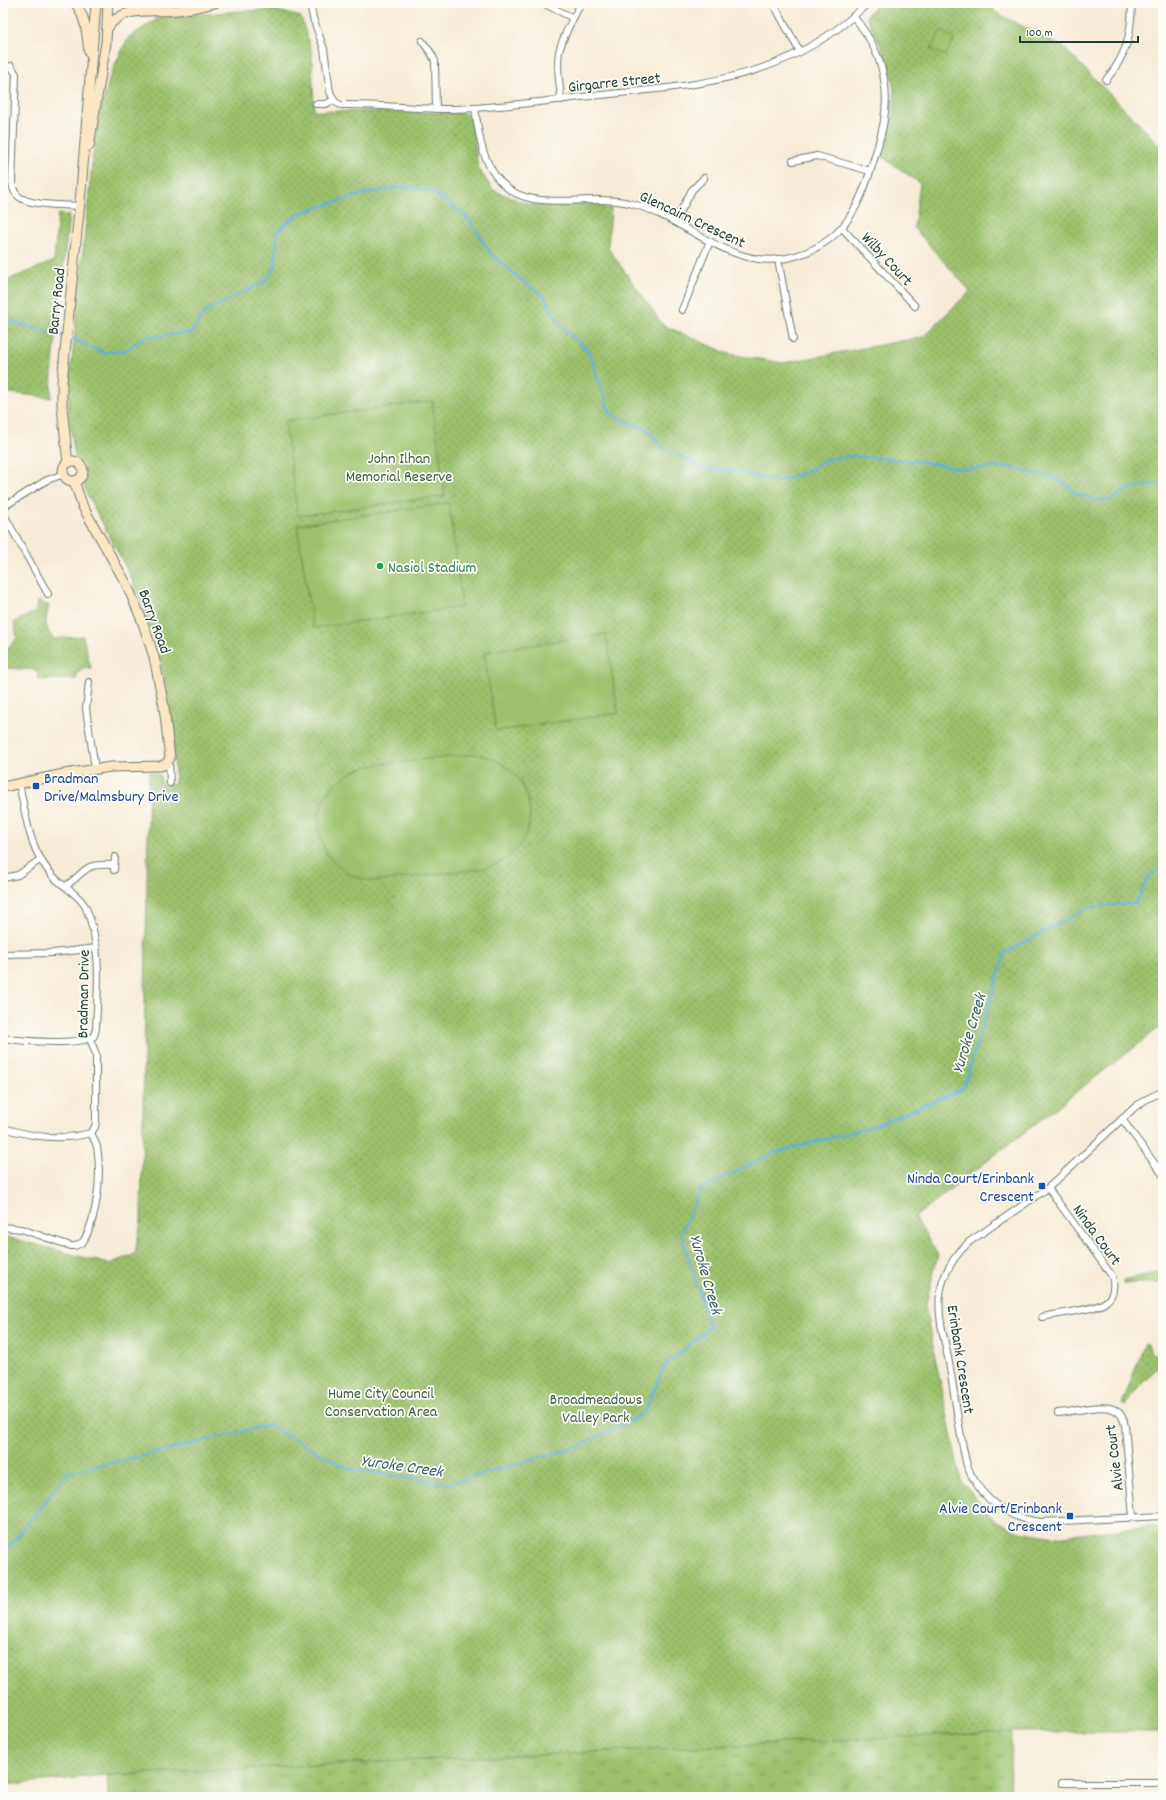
<svg xmlns="http://www.w3.org/2000/svg" width="1166" height="1800" font-family="Dekko,sans-serif">
<defs>
<pattern id="grass-tufts" width="24" height="20" patternUnits="userSpaceOnUse"><rect width="24" height="20" fill="#9bc16c"/><path d="M3 7l-1-3M5 7V3M7 7l1-3M15 17l-1-3M17 17v-4M19 17l1-3" fill="none" stroke="#7e9e5a"/></pattern>
<pattern id="park-dots" width="8" height="8" patternUnits="userSpaceOnUse"><rect width="8" height="8" fill="#9bc16c"/><path d="M2 2h.1M6 6h.1" fill="none" stroke="#7e9e5a" stroke-width="1.8" stroke-linecap="round"/></pattern>
</defs>
<rect width="100%" height="100%" fill="#fdfcf7"/>
<filter id="ink" filterUnits="userSpaceOnUse"><feTurbulence type="fractalNoise" baseFrequency=".025" numOctaves="2"/><feDisplacementMap in="SourceGraphic" scale="8" xChannelSelector="R" yChannelSelector="G"/><feConvolveMatrix kernelMatrix="1 2 1 2 8 2 1 2 1" color-interpolation-filters="sRGB"/></filter>
<filter id="wash" filterUnits="userSpaceOnUse"><feTurbulence type="fractalNoise" baseFrequency=".012" numOctaves="4" result="noise"/><feDisplacementMap in="SourceGraphic" scale="16" xChannelSelector="R" yChannelSelector="G"/><feGaussianBlur stdDeviation="0.9" result="paint"/><feColorMatrix in="noise" values="0 0 0 0 0 0 0 0 0 0 0 0 0 0 0 0 0 1.4 0 .05"/><feComposite in="paint" operator="in"/></filter>
<g filter="url(#wash)">
<rect width="100%" height="100%" fill="#f6ebd7"/>
<path fill="url(#grass-tufts)" stroke="#5d7f50" d="M1012 1732 1010 1797H108L107 1775Z"/>
<g fill="url(#park-dots)" stroke="#5d7f50">
<path d="M880 3H996L993 11 1063 47 1163 148V1025L915 1217 938 1255 925 1308 961 1481 994 1520 1019 1531 1055 1537 1149 1526 1163 1527V1732H1012L107 1775 3 1785V1236L109 1264 135 1254 141 1221 149 772 160 775 162 785 175 784C174 729 167 675 149 622 134 577 108 535 87 494 86 490 83 484 83 480 83 466 89 468 75 458L68 410 70 379 94 144 101 107 112 71 121 52 129 37 160 17 243 11 274 10 301 17 312 53 314 111 464 113 471 119 478 168 493 190 530 205 591 204 611 209 608 248 663 325 729 354 783 363 923 337 970 291 914 228 920 183 882 157C887 142 892 127 894 112 898 77 881 46 866 16Z"/>
<path d="M58 214 69 215 52 373 51 398 3 392V282L54 261Z"/>
<path d="M38 601 49 606C45 619 44 629 54 639L83 636 91 668C83 668 77 671 76 679L38 680 37 670 5 668 3 653 17 638 14 622 35 612Z"/>
<path d="M1163 1271V1283H1123V1280Z"/>
<path d="M1145 1343 1148 1344 1151 1353 1163 1356V1361L1132 1395 1125 1406 1122 1404Z"/>
</g>
<g fill="#9bc16c" stroke="#5d7f50">
<path d="M941 31 954 39 945 56 931 49Z"/>
<path d="M432 401 445 496 298 516 285 421Z"/>
<path d="M449 503 462 607 313 628 297 525Z"/>
<path d="M606 634 618 713 496 731 484 652Z"/>
<path d="M474 754C543 764 551 855 480 869L378 881C316 880 296 802 351 773 366 764 387 764 404 762 428 759 451 757 474 754Z"/>
</g>
<g fill="none" stroke-linecap="round" stroke-linejoin="round">
<g stroke="#5dafd8" stroke-width="2.5">
<path d="M3 324 9 321 64 336"/>
<path d="M69 337 103 353 126 350 145 337 191 333 205 312 264 282 275 268 277 231 300 213 362 194 404 187 424 190 438 195 471 221 489 252 520 279 544 296 560 325 589 352 610 413 622 420 647 429 662 447 705 469 737 471 759 478 779 481 806 472 828 459 852 456 925 462 960 469 1008 467 1058 479 1077 494 1099 500H1111L1130 488 1163 483"/>
<path d="M3 1555 68 1472 146 1455 268 1425 349 1469 448 1484 579 1446 643 1414 665 1366 710 1327 681 1233 701 1189 773 1153 871 1127 963 1089 1005 953 1090 907 1136 903 1149 875 1163 868"/>
</g>
</g>
</g>
<g filter="url(#ink)">
<g fill="none" stroke-linecap="round" stroke-linejoin="round">
<g stroke="#6a7a6d" stroke-width="8">
<g id="street">
<path d="M310 3 313 18 324 49 330 92 335 102 341 105C378 104 414 109 450 109 497 108 544 101 591 96 696 85 787 82 868 3"/>
<path d="M543 3 573 18"/>
<path d="M773 3 800 52"/>
<path d="M422 41 431 53 435 61 436 109"/>
<path d="M11 66 16 74 12 182C13 187 13 192 18 196 29 206 64 205 80 206"/>
<path d="M1106 80C1127 55 1131 35 1132 3"/>
<path d="M561 100C560 84 556 67 559 52 563 35 573 19 581 3"/>
<path d="M316 104H326L333 100"/>
<path d="M475 108C479 138 483 171 510 190 540 211 596 193 633 204 685 218 730 270 787 258 844 246 860 206 875 156 882 133 888 111 885 86 882 60 870 36 853 16"/>
<path d="M793 161 817 156 870 171"/>
<path d="M675 222 692 190 704 178"/>
<path d="M842 228 915 306"/>
<path d="M778 259 793 339"/>
<path d="M682 310 710 241"/>
<path d="M3 507 47 480 64 474"/>
<path d="M3 513 48 594"/>
<path d="M89 682 86 709 95 769"/>
<path d="M169 761 170 783"/>
<path d="M114 870 115 857"/>
<path d="M3 878 18 875 41 859"/>
<path d="M66 886C88 870 83 863 114 865"/>
<path d="M3 954 53 953 97 948"/>
<path d="M3 1038C20 1041 81 1046 94 1036L96 1028C98 988 102 946 86 908 81 896 62 886 53 876 29 851 26 816 19 783"/>
<path d="M90 1039 96 1054V1122L95 1127 91 1133"/>
<path d="M1163 1091 1145 1100 1135 1107 1048 1188 969 1242C954 1256 943 1273 940 1294 937 1316 945 1341 949 1363 955 1397 959 1432 967 1466 981 1499 1005 1518 1041 1522L1163 1516"/>
<path d="M1122 1119 1163 1175"/>
<path d="M3 1128C34 1137 60 1141 91 1133"/>
<path d="M3 1227 21 1229 71 1246H75L83 1242C97 1219 102 1175 97 1147 96 1143 93 1137 91 1133"/>
<path d="M1042 1317C1053 1315 1065 1313 1076 1311 1098 1307 1119 1304 1112 1276L1048 1188"/>
<path d="M1162 1340 1163 1337"/>
<path d="M1058 1413C1073 1412 1102 1403 1115 1410 1121 1413 1124 1419 1125 1426L1133 1517"/>
<path d="M1062 1783H1163"/>
</g>
</g>
<g stroke="#6a7a6d" stroke-width="11">
<g id="secondary">
<path d="M75 3C86 16 87 36 89 52"/>
<path d="M107 29C121 4 155 13 178 10 191 9 203 6 215 3"/>
<path d="M89 146 106 43 108 3"/>
<circle cx="73" cy="471" r="10"/>
<path d="M68 463 62 407V382L81 191 96 3"/>
<path d="M3 787 64 774 111 767 160 766 166 764 170 758 164 707 154 657 143 623 127 585 83 507 74 481"/>
</g>
</g>
<use href="#street" stroke="#fff" stroke-width="6"/>
<use href="#secondary" stroke="#fbe7c3" stroke-width="9"/>
</g>
</g>
<circle fill="#2e9e5b" stroke="#fdfcf7" stroke-width="1.5" cx="380" cy="566" r="4"/>
<g fill="#1a4fb4" stroke="#fdfcf7" stroke-width="1.5">
<rect x="32" y="782" width="8" height="8" rx="2"/>
<rect x="1038" y="1182" width="8" height="8" rx="2"/>
<rect x="1066" y="1512" width="8" height="8" rx="2"/>
</g>
<g text-anchor="middle" stroke-width="3.5" stroke-linejoin="round" paint-order="stroke">
<g font-size="16" fill="#1f3d34" stroke="#fdfcf7">
<text transform="translate(614 81) rotate(-6)" y="6">Girgarre Street</text>
<text transform="translate(693 218) rotate(25)" y="6">Glencairn Crescent</text>
<text transform="translate(888 258) rotate(47)" y="6">Wilby Court</text>
<text transform="translate(55 301) rotate(-84)" y="6">Barry Road</text>
<text transform="translate(156 621) rotate(70)" y="6">Barry Road</text>
<text transform="translate(82 994) rotate(-89)" y="6">Bradman Drive</text>
<text transform="translate(1098 1234) rotate(54)" y="6">Ninda Court</text>
<text transform="translate(962 1359) rotate(81)" y="6">Erinbank Crescent</text>
<text transform="translate(1113 1458) rotate(-97)" y="6">Alvie Court</text>
</g>
<g font-size="16" fill="#3e5e42" stroke="#fdfcf7">
<text x="399" y="463">John Ilhan<tspan x="399" dy="18">Memorial Reserve</tspan></text>
<text x="381" y="1398">Hume City Council<tspan x="381" dy="18">Conservation Area</tspan></text>
<text x="596" y="1404">Broadmeadows<tspan x="596" dy="18">Valley Park</tspan></text>
</g>
<g font-size="16" fill="#27864d" stroke="#fdfcf7" text-anchor="start">
<text x="388" y="572">Nasiol Stadium</text>
</g>
<g font-size="16" fill="#164399" stroke="#fdfcf7" text-anchor="end">
<text x="44" y="783" text-anchor="start">Bradman<tspan x="44" dy="18">Drive/Malmsbury Drive</tspan></text>
<text x="1034" y="1183">Ninda Court/Erinbank<tspan x="1034" dy="18">Crescent</tspan></text>
<text x="1062" y="1513">Alvie Court/Erinbank<tspan x="1062" dy="18">Crescent</tspan></text>
</g>
<g font-size="17" font-style="italic" fill="#325f65" stroke="#fdfcf7">
<text transform="translate(968 1033) rotate(-73)" y="6">Yuroke Creek</text>
<text transform="translate(707 1274) rotate(74)" y="6">Yuroke Creek</text>
<text transform="translate(402 1465) rotate(8)" y="6">Yuroke Creek</text>
</g>
</g>
<rect width="1166" height="1800" fill="none" stroke="#fdfcf7" stroke-width="16"/>
<path d="M1020 36v6h118v-6" fill="none" stroke="#1f3d34" stroke-width="2"/>
<text x="1026" y="36" font-size="12" fill="#1f3d34" stroke="#fdfcf7" stroke-width="3" paint-order="stroke">100 m</text>
</svg>
